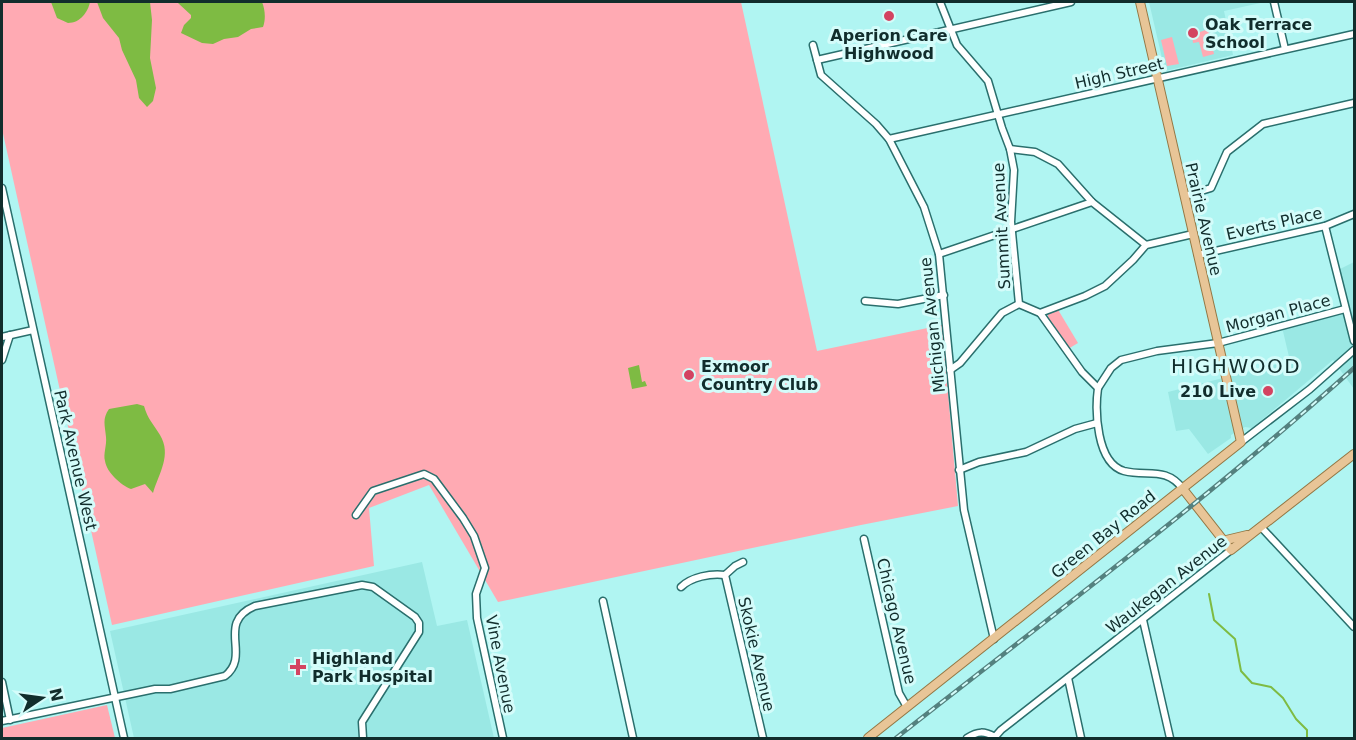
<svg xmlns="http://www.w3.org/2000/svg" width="1356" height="740" font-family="'DejaVu Sans',sans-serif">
<rect width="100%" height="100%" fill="#b0f5f2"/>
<g fill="#9ae8e4">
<path d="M1149 2H1265L1224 11 1233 55 1165 71Z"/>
<path d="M1354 262V389L1333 360 1252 428 1245 427 1231 435V438L1208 454 1189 429 1176 431 1168 392 1290 361 1282 327 1348 309 1338 270Z"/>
<path d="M422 562 437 626 467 620 494 738H134L110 631Z"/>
</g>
<g fill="#ffaab3">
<path d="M2 2H741L817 351 942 325 958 506 861 525 498 602 429 485 369 508 374 566 112 625 2 129Z"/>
<path d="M1208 29 1214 54 1203 57 1199 42 1193 43 1192 35Z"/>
<path d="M1172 37 1179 64 1167 66 1161 40Z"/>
<path d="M1057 308 1078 343 1068 349 1048 318V313Z"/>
<path d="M107 705 115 738H2V728Z"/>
</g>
<g fill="#7ebb43">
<path d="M51 2H90C88 12 80 23 68 23L57 18Z"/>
<path d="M97 2H150L152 20 150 58 156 88 153 101 147 107 139 98 136 80 122 50 119 38 103 18Z"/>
<path d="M178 3 262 2C265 9 266 19 263 27L251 29 238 37 224 39 213 44 202 43 181 33 184 25 191 18V15Z"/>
<path d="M639 365 642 382 645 381 647 386 632 389 628 368Z"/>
<path d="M137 404 144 406C148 420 153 423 160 435 172 455 159 473 153 493L145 484 131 489C121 485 107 473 105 461 103 454 107 445 106 437 105 425 102 419 109 409Z"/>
</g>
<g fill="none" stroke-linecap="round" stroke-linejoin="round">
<path stroke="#7ebb43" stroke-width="2" d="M1209 594 1214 620 1235 639 1241 671 1252 683 1271 687 1283 698 1296 719 1307 730V738"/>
<g stroke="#2a6f6d" stroke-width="9">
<g id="minor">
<path d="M940 2 957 45 988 81 1002 128 1010 149 1014 170 1011 222 1019 304"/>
<path d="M1274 2 1285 49"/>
<path d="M813 45 821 75 876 124 889 139 924 207 939 254 964 510 994 639"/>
<path d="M817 60 1071 2"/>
<path d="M889 139 1354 34"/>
<path d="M1010 149 1035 152 1058 164 1092 202 1146 245"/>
<path d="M2 188 124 738"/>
<path d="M1185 196 1211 188 1227 152 1263 124 1354 103"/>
<path d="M1325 226 1354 341"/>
<path d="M939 254 1092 202"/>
<path d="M1198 255 1325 226 1354 214"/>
<path d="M865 301 898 304 944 295"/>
<path d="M2 337 33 330"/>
<path d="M2 360 10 335"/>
<path d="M950 370 960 363 1002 313 1019 304 1040 313"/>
<path d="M1098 388 1111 368 1121 360 1157 351 1218 343 1345 309"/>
<path d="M1241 442 1310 389 1354 350"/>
<path d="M959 470 979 462 1026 452 1075 429 1097 423"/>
<path d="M1183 489C1166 466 1147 477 1124 471 1096 463 1095 410 1098 388L1082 372 1040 313 1085 296 1105 286 1133 260 1146 245 1193 234"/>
<path d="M356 515 373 491 424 474 434 479 463 518 474 536 485 568 476 594 477 618 503 738"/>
<path d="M1261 527 1354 627"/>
<path d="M864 539 899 693 907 707"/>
<path d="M725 575 763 738"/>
<path d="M681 587C691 577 711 573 725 575L735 566 743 562"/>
<path d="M603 601 633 738"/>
<path d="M1143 620 1170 738"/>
<path d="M1068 678 1081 738"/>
<path d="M2 682 10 720"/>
<path d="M2 721 155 689H170L225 676C252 655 215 623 255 606L362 585 373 587 415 617 419 623V632L362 722 363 738"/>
<path d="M967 738C978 731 984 731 995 737"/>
<path d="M994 738 1001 730 1231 550"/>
</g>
</g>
<g stroke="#937744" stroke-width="10">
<g id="major">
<path d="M1183 489 1231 550 1354 454"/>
<path d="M1222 541 1247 535"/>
<path d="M868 738 1241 442 1140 2"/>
</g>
</g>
<use href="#minor" stroke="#fff" stroke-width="6"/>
<use href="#major" stroke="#e8c597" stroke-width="8"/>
<g stroke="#54817f" stroke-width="4.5">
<path id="rail" d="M896 738C1050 617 1208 499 1354 368"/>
</g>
<use href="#rail" stroke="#d4fcfa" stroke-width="2" stroke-dasharray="7" stroke-linecap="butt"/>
</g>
<g fill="#d34361" stroke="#d4fcfa" stroke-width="2">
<circle cx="889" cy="16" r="6"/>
<circle cx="1193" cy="33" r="6"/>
<circle cx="689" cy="375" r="6"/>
<circle cx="1268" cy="391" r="6"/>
<path d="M295 658h6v6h6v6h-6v6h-6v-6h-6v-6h6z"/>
</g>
<g text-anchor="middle" stroke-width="6" stroke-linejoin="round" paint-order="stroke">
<g font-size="16" font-weight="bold" fill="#112d2c" stroke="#d4fcfa" text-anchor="start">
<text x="1205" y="30">Oak Terrace<tspan x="1205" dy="18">School</tspan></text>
<text x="889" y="41" text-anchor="middle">Aperion Care<tspan x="889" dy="18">Highwood</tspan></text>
<text x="701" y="372">Exmoor<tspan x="701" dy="18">Country Club</tspan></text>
<text x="1256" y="397" text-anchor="end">210 Live</text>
<text x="312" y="664">Highland<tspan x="312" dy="18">Park Hospital</tspan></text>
</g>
<g font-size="16" fill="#112d2c" stroke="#d4fcfa">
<text transform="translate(1119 73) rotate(-13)" y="6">High Street</text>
<text transform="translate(1204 219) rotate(77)" y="6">Prairie Avenue</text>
<text transform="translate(1274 223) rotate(-13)" y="6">Everts Place</text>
<text transform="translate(1001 226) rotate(-93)" y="6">Summit Avenue</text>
<text transform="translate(1278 313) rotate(-15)" y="6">Morgan Place</text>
<text transform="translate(932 325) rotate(-96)" y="6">Michigan Avenue</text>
<text transform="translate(76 460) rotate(77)" y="6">Park Avenue West</text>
<text transform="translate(1103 534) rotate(-39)" y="6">Green Bay Road</text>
<text transform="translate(1166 584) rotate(-38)" y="6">Waukegan Avenue</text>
<text transform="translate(897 621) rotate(77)" y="6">Chicago Avenue</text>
<text transform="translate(757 654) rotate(77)" y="6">Skokie Avenue</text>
<text transform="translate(501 664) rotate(79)" y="6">Vine Avenue</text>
</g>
<g font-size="20" letter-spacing="1.5" fill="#112d2c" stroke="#d4fcfa">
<text x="1236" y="373">HIGHWOOD</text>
</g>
</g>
<rect width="1356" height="740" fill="none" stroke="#112d2c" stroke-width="6"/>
<g transform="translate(42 698) rotate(77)" stroke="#d4fcfa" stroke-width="4.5" paint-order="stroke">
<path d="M0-4.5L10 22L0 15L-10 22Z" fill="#112d2c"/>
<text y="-9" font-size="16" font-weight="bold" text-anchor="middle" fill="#112d2c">N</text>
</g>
</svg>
